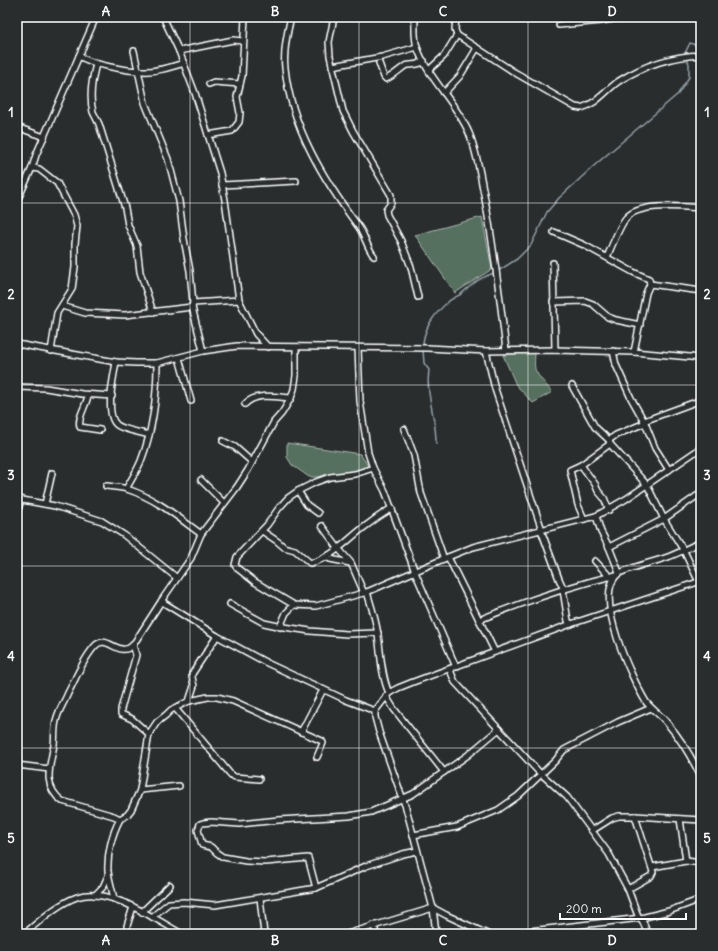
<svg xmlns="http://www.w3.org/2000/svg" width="718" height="951" font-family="Delius,sans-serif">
<rect width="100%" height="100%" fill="#2a2d2e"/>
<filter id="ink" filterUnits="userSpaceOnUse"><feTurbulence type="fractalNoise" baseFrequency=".025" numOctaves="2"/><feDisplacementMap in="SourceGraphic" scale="8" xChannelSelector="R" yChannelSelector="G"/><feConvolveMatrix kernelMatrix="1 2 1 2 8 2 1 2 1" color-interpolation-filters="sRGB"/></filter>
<g filter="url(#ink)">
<g fill="#55705f" stroke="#aab8af">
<path d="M482 217 492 269 455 293 415 235Z"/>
<path d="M535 352C535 357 534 364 535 369 536 374 548 387 552 392L533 403 516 385 503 355Z"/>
<path d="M287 443 360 454 369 467 358 470 320 477H309L292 465 287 457Z"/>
</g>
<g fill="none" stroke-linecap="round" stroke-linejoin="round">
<g stroke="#92a1a8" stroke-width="1.5">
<path d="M498 271 517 259 531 245 547 212 559 198 596 164 678 94 689 77V64L685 53 690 43 701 47"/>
<path d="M423 346C423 329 435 313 448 302 451 299 456 297 461 294 473 284 478 278 494 273"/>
<path d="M423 350 424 363 429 370C425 395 437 419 436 444"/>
</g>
<g stroke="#fff" stroke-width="8">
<g id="minor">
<path d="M163 17 179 51 195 93 220 173 225 200 239 300 256 334 268 347"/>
<path d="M291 17C287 33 283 51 285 68 291 127 324 180 358 226 365 235 367 248 374 256"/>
<path d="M334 17 329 42 330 56 343 111 353 131 391 195V203L386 210 387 215 401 241 411 267 418 297"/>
<path d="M415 17C415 27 414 38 417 47 428 79 456 102 469 133 477 152 480 174 484 194 494 246 500 298 506 350"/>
<path d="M456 17 455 30 457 35 514 72 575 107 581 108C597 104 606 90 619 81 643 66 672 56 701 55"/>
<path d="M559 25 601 21 625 17"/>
<path d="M134 51 145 103 168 159 179 201 184 239 190 271 193 303"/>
<path d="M179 51 233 40 243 41"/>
<path d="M79 56C93 65 127 71 143 71 156 72 171 67 184 63"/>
<path d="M379 63 384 77 386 79C393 76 399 70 405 66 412 63 416 67 424 61"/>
<path d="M96 64C92 79 89 97 93 112 95 116 97 120 99 124L125 208 128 225 137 246 140 272 153 312"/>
<path d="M332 66 382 57 417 47"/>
<path d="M429 70 444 56 457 35"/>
<path d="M209 84 214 82 240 84"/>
<path d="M444 93 460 76 477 48"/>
<path d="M17 127 44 137"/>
<path d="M208 135 232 131 239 122 240 113 237 97 242 76 245 17"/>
<path d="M32 168 39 169 57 183 74 215 77 226 75 244V267L72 289 57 313 51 351"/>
<path d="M222 185 296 181"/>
<path d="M17 201 32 168 36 155 96 17"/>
<path d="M554 232 584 245 633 272 649 279 650 284 646 293 634 352"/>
<path d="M607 257C611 248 620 225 626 218 639 202 682 207 701 208"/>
<path d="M553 263 555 350"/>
<path d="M650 284 701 291"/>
<path d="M553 302 585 301 593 304 608 317 616 320 640 325"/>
<path d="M62 306 85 313 125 315 192 307 193 303 239 300"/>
<path d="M192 307 203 351"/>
<path d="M17 344 116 362 136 363H157L203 351 237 346 428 348 486 351 555 350 634 352 701 358"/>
<path d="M358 348 360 401 368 453 373 468 385 491 415 572 456 667"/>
<path d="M486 351 495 389 542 530"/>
<path d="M613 351 616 365 631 398 645 423 655 448 669 470"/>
<path d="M179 358 191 401"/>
<path d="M116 362C114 376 104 415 117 425 124 430 139 432 149 435"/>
<path d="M572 386 595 427 609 440 610 444 647 485 664 519 684 551 699 582"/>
<path d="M17 387 46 388 82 394 112 396"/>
<path d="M88 395C87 405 77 417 80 427L100 430"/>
<path d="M245 404C257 392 276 397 291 398"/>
<path d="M644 421 701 400"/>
<path d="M404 429 414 455 421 493 444 559"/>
<path d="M609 440 616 435 645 423"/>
<path d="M223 441 235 447 252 462"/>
<path d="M581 465 595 484 598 491 604 498 609 510"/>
<path d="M373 468 355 474 330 477 316 482 298 491 288 498 279 508 267 525 237 557 235 565 237 568 255 582 294 605 316 606 367 592 448 557 473 547 596 516 626 499 701 448"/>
<path d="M201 480 224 503"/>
<path d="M106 486C113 487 120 487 127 489 155 498 178 517 201 534"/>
<path d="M126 489C131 480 137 471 141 461 153 430 157 397 157 363"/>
<path d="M298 491 307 505 318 513"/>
<path d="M17 499 55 506 102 521 124 535 177 578"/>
<path d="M45 504 52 473"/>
<path d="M17 514 21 499"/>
<path d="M596 516 601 532 609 547 619 572"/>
<path d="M584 519 578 505 570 470 581 465 610 444"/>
<path d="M322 526 338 548 351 563 364 593"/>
<path d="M541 530 559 579 564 590"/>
<path d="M262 531 277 541 284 547 295 550 310 563C332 558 346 541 363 528 372 521 382 514 392 508"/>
<path d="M701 542C690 547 679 553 668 557 658 561 623 569 617 575 593 597 632 679 646 702 652 710 661 715 667 723 681 739 692 758 701 777"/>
<path d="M609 547 664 519 701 493"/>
<path d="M325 557 330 559 350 563"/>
<path d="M448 557 495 652"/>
<path d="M595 561 610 577"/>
<path d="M563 590 568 621 571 624"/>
<path d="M367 592C371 605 376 620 378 635 381 654 381 675 389 693"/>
<path d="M162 600 164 603 217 636 267 663 346 700 375 711"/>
<path d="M230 604 264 623 278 626 310 631 347 634 378 633"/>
<path d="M479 620C523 602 569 586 616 575"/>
<path d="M280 627 286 613 294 605"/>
<path d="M133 645 136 655 121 709V714L132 719 149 734"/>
<path d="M450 670 455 682 538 771 567 797 609 854 628 889 638 916C644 919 645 928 647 934"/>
<path d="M386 696 394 709 444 772"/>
<path d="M189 701 194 686 192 677V674L217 636"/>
<path d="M175 708 231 775 235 777 259 779"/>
<path d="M301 732 323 690"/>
<path d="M17 765 49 769"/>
<path d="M140 790 179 786"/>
<path d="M120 819 114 816 62 801C42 786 50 766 54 745 55 737 54 729 56 721 58 711 64 703 68 693 76 678 83 659 95 646 107 633 119 659 133 645L164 597 191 558 201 534 237 487 248 470 274 422 282 413 291 398 294 389 296 376V348"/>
<path d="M680 819 686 861 701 863"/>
<path d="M593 830 612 818 619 816H635L701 820"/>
<path d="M413 835 457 827 498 810 518 796 555 761 564 750 618 722 651 708"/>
<path d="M652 867 686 861"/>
<path d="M316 888 308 858 266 862 246 861 223 857 217 853 211 847 202 845 198 830 200 824 203 823 211 822 240 824 279 820 349 816 371 812 413 794 468 755 499 729"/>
<path d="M628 889 651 876 653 872 635 816"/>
<path d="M95 895 103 887 108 876"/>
<path d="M260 898 264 934"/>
<path d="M114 899C112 889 109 880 108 871 107 854 112 834 120 819L127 815 131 810 140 790 149 734 157 722 166 715 171 710 189 701 208 697H217L233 701 322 741 323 743 317 757"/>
<path d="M142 912 170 885"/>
<path d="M152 917 164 907 169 903 184 902 215 905 316 888 366 866 403 854 417 851"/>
<path d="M374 925 376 934"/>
<path d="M24 934C40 921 57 904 77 897 108 886 155 919 182 934"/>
<path d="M128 934 127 926 133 907"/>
<path d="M347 934 433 908 446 915 487 934"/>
<path d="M436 934 433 908 406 808 379 732 375 717V711L389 693 398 688 413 682 571 624 701 581"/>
<path d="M520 934 530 931 641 918 669 911 701 899"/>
</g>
</g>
<use href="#minor" stroke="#2a2d2e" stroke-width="5"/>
</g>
</g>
<path fill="none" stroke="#fff" stroke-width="1" stroke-opacity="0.55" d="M190 17V934M359 17V934M528 17V934M17 203H701M17 385H701M17 566H701M17 748H701"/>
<rect width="718" height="951" fill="none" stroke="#2a2d2e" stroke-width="44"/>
<path d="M560 913v6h126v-6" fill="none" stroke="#ffffff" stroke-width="2"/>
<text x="566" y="913" font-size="12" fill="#ffffff" stroke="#2a2d2e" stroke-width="3" paint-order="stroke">200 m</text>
<rect x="22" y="22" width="674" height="907" fill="none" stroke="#fff" stroke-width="1.5"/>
<g font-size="13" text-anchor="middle" font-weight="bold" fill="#fff">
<text x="106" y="16">A</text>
<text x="275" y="16">B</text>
<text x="443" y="16">C</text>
<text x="612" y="16">D</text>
<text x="11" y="117">1</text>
<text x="707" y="117">1</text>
<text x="11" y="299">2</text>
<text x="707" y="299">2</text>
<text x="11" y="480">3</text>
<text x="707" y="480">3</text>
<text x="11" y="661">4</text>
<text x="707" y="661">4</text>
<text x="11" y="843">5</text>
<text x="707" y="843">5</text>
<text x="106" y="945">A</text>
<text x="275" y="945">B</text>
<text x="443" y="945">C</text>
<text x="612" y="945">D</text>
</g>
</svg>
